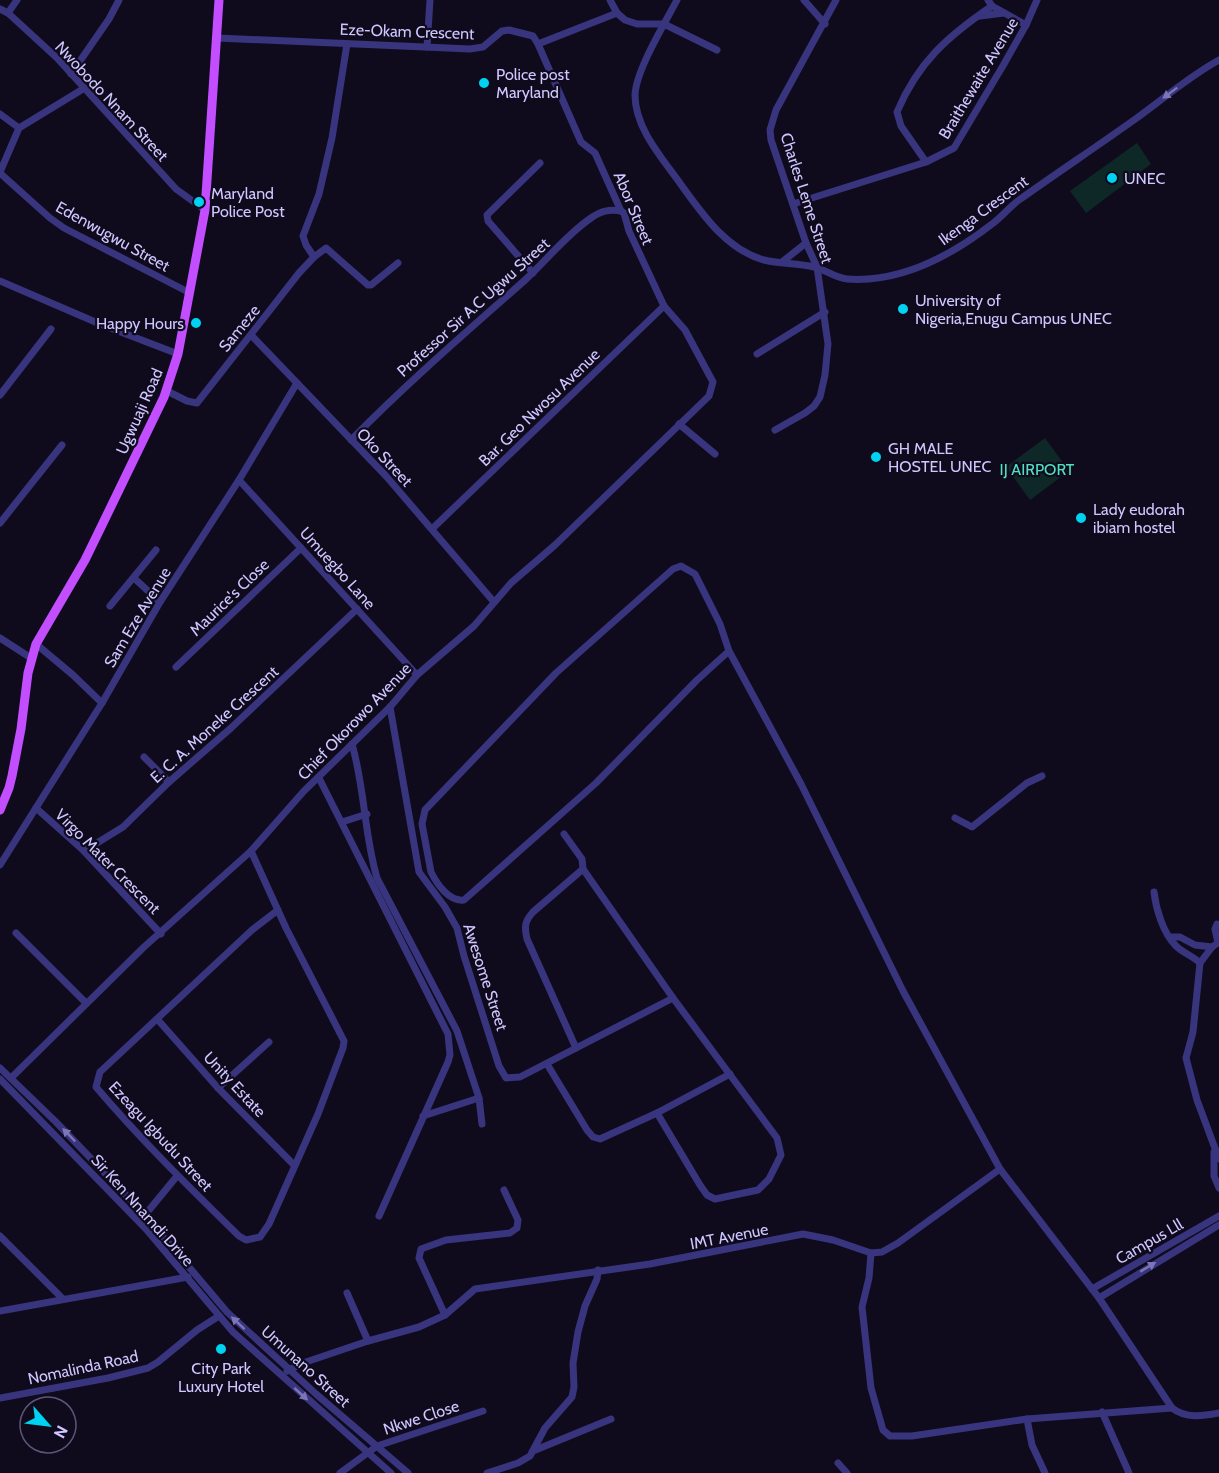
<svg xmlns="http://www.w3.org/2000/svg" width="1219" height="1473" font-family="Cabin,sans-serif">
<rect width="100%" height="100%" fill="#0f0b1d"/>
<g fill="#0e2727">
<path d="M1137 143 1151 164 1086 213 1070 191Z"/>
<path d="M1045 438 1069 471 1030 500 1006 467Z"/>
</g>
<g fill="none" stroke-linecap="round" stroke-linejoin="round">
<g stroke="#39347e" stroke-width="7">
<path d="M610 0 617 13 625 20 637 24H664L717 50"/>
<path d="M677 0C665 23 636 70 635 95 635 129 663 159 682 186 703 215 727 250 764 260 780 264 797 263 814 267 825 269 834 278 847 279 900 283 952 255 992 224 1002 217 1009 207 1019 200 1057 173 1096 147 1134 120 1162 100 1188 77 1219 60"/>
<path d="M804 0 825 24"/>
<path d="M988 0 992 6 1026 25"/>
<path d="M0 9 8 13 57 58 176 189 205 210"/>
<path d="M8 13 17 0"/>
<path d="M980 16 1004 13"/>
<path d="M538 44 617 13"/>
<path d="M427 47 430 0"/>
<path d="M71 74 109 19 119 0"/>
<path d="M0 114 19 128"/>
<path d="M926 162 901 126 897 112C918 62 948 36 992 6"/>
<path d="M0 172 19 128 83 89"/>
<path d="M0 173 50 218 64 228 190 293"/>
<path d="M793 204 926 162 954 148 1004 64 1026 25 1037 0"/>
<path d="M314 257 306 245 303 236 319 194 332 138 347 44"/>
<path d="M782 262 806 243"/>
<path d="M533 273 488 221 487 215 540 163"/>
<path d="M0 281 100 324 178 354"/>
<path d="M251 335 386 476 494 602"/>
<path d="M757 354 825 312"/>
<path d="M167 391 187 401 197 403 299 273 314 257 326 248 368 285H371L398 263"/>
<path d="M0 395 51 329"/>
<path d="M679 424 715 454"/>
<path d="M775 430 805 413 814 406 820 397 825 375 828 344 817 267 806 243 771 140 770 130 776 110 836 0"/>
<path d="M351 440C406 384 465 333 524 281 547 260 566 235 591 218 601 211 609 209 621 211"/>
<path d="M239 480 417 675"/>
<path d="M0 523 62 445"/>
<path d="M433 528 664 306"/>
<path d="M134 578 160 602"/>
<path d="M110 606 156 550"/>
<path d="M0 638 31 658"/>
<path d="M36 644 73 675 102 703"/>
<path d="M729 651 697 680 596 783 464 900C449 902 437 884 431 872L422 824 425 810 556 673 673 569 681 566 695 574 720 624 729 651 801 784 903 991 1000 1169 1099 1298 1172 1408C1186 1419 1203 1416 1219 1413"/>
<path d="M176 667 301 548"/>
<path d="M390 707 419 872 445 907 457 928 464 956 499 1066 506 1078 520 1077 673 998"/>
<path d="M352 744C365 789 364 834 377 878L457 1031 479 1098 482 1124"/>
<path d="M144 757 169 782"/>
<path d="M319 778 448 1034 450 1055 448 1062 379 1216"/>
<path d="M36 808 84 851 161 934"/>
<path d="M955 818 972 827 1027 783 1042 776"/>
<path d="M342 822 367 814"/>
<path d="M564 834 582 859 583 869 673 998 777 1138 781 1155 769 1179 758 1190 715 1199 707 1195 700 1185 657 1113"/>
<path d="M84 851 123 827 169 782 231 728 357 609"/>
<path d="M251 851 286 928 344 1041 343 1048 318 1114 269 1224 260 1237 246 1240 239 1236C190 1188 141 1140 96 1087L100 1072 252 930 278 910"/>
<path d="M0 865 102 703 160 602 239 480 297 383"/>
<path d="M1154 892C1156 909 1163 933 1176 946 1183 953 1193 956 1200 963"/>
<path d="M1217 924 1215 929 1218 943"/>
<path d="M16 933 86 1003"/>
<path d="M1170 937H1180L1195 945 1212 947"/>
<path d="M1219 942 1212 947 1200 963 1193 1032 1186 1058 1197 1100 1219 1159"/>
<path d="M158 1020 218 1088 294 1165"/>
<path d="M576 1048 527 939C524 926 525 921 533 912L583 869"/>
<path d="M547 1064 587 1130 593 1137 600 1139 657 1113 730 1074"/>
<path d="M0 1068 56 1122 145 1215 227 1312 316 1394 408 1473"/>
<path d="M11 1078 144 947 251 851 304 791 390 707 417 675 474 626 511 583 555 545 709 396 713 382 685 330 664 306 629 231 624 213 621 211 595 153 581 142 538 44 533 36 509 30 502 31 483 47 470 49 217 38"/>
<path d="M0 1079 146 1229 233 1332 391 1473"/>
<path d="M218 1088 269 1042"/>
<path d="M423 1116 479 1098"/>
<path d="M1214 1152V1176L1219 1188"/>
<path d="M145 1215 177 1176"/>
<path d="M0 1236 63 1299"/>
<path d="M871 1253 869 1278 862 1307 871 1388 883 1430 890 1436H912L1027 1419 1172 1408"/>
<path d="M1092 1289 1219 1216"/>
<path d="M347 1293 368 1341"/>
<path d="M1099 1298 1219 1225"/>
<path d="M0 1311 188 1277"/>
<path d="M445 1315 475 1289 650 1264 803 1234 833 1240 871 1253 882 1252 898 1243 1000 1169"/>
<path d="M287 1371 303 1363 368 1341 419 1327 445 1315 419 1258 421 1249 446 1240 510 1233 517 1228 518 1220 504 1190"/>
<path d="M0 1398 108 1378 148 1368 158 1362 197 1330 219 1316"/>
<path d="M1102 1412 1129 1473"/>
<path d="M1027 1419 1032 1445 1045 1473"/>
<path d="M533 1451 611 1419"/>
<path d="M838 1463 847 1473"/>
<path d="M340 1473 377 1446 483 1411"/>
<path d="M487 1473 518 1463 530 1456 545 1428 572 1397 574 1387 573 1363 578 1332 585 1306 597 1279 598 1270"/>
</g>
<path stroke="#c24eff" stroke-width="9" d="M0 810 9 788 12 776 21 729 28 673 36 644 85 560 104 521 164 397 178 354 205 210 219 0"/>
</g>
<defs><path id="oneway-solid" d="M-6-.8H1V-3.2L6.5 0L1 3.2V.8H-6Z" transform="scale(1.5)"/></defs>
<g fill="#7c76b8">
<use href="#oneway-solid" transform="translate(1170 93) rotate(143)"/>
<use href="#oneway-solid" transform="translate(69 1135) rotate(-134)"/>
<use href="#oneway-solid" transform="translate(1148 1267) rotate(-31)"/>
<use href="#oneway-solid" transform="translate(238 1323) rotate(-137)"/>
<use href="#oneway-solid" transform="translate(301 1394) rotate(42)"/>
</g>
<g fill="#00d2f2" stroke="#0f0b1d" stroke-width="2">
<circle cx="484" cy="83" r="6"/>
<circle cx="1112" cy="178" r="6"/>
<circle cx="199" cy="202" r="6"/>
<circle cx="903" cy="309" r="6"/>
<circle cx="196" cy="323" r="6"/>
<circle cx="876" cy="457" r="6"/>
<circle cx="1081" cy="518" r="6"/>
<circle cx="221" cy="1349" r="6"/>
</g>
<g text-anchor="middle" stroke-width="4.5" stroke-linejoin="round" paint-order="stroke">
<g font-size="16" fill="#cfc7ff" stroke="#0f0b1d">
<text transform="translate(407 31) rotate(2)" y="6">Eze-Okam Crescent</text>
<text transform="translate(978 78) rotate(-59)" y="6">Braithewaite Avenue</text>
<text transform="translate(112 101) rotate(47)" y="6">Nwobodo Nnam Street</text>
<text transform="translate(807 198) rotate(72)" y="6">Charles Leme Street</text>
<text transform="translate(634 208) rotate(67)" y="6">Abor Street</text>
<text transform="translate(983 210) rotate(-36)" y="6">Ikenga Crescent</text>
<text transform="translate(113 236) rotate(29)" y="6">Edenwugwu Street</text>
<text transform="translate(473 307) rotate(-42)" y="6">Professor Sir A.C Ugwu Street</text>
<text transform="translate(239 328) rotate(-51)" y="6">Sameze</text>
<text transform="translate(539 407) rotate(-44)" y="6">Bar. Geo Nwosu Avenue</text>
<text transform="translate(139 411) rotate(-66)" y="6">Ugwuaji Road</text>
<text transform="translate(385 457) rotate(47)" y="6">Oko Street</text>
<text transform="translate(338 568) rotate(48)" y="6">Umuegbo Lane</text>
<text transform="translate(229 597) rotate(-44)" y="6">Maurice's Close</text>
<text transform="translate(137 617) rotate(-59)" y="6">Sam Eze Avenue</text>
<text transform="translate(354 721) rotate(-46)" y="6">Chief Okorowo Avenue</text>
<text transform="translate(214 724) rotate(-42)" y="6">E. C. A. Moneke Crescent</text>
<text transform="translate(108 861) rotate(45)" y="6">Virgo Mater Crescent</text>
<text transform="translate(486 977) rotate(72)" y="6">Awesome Street</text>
<text transform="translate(235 1084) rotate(47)" y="6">Unity Estate</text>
<text transform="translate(161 1136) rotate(47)" y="6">Ezeagu Igbudu Street</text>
<text transform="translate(143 1210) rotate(48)" y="6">Sir Ken Nnamdi Drive</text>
<text transform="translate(729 1236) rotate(-11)" y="6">IMT Avenue</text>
<text transform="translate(1149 1241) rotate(-30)" y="6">Campus Lll</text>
<text transform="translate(306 1366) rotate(42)" y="6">Umunano Street</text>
<text transform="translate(83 1367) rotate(-12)" y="6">Nomalinda Road</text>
<text transform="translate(421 1417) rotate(-18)" y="6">Nkwe Close</text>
</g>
<g font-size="16" fill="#cfc7ff" stroke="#0f0b1d" text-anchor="start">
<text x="496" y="80">Police post<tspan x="496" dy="18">Maryland</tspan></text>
<text x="1124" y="184">UNEC</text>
<text x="211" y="199">Maryland<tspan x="211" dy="18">Police Post</tspan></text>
<text x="915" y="306">University of<tspan x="915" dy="18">Nigeria,Enugu Campus UNEC</tspan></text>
<text x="184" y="329" text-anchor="end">Happy Hours</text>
<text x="888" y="454">GH MALE<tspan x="888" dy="18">HOSTEL UNEC</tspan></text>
<text x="1093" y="515">Lady eudorah<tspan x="1093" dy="18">ibiam hostel</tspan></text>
<text x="221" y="1374" text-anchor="middle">City Park<tspan x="221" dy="18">Luxury Hotel</tspan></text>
</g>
<g font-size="16" fill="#51e1c2" stroke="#0f0b1d">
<text x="1037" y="475">IJ AIRPORT</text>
</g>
</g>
<g transform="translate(48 1425) rotate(118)"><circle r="28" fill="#0f0b1d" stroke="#5c5677" stroke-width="1.5"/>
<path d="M0-4.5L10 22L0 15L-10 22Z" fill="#00d2f2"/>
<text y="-9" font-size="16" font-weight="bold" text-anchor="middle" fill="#cfc7ff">N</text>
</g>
</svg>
